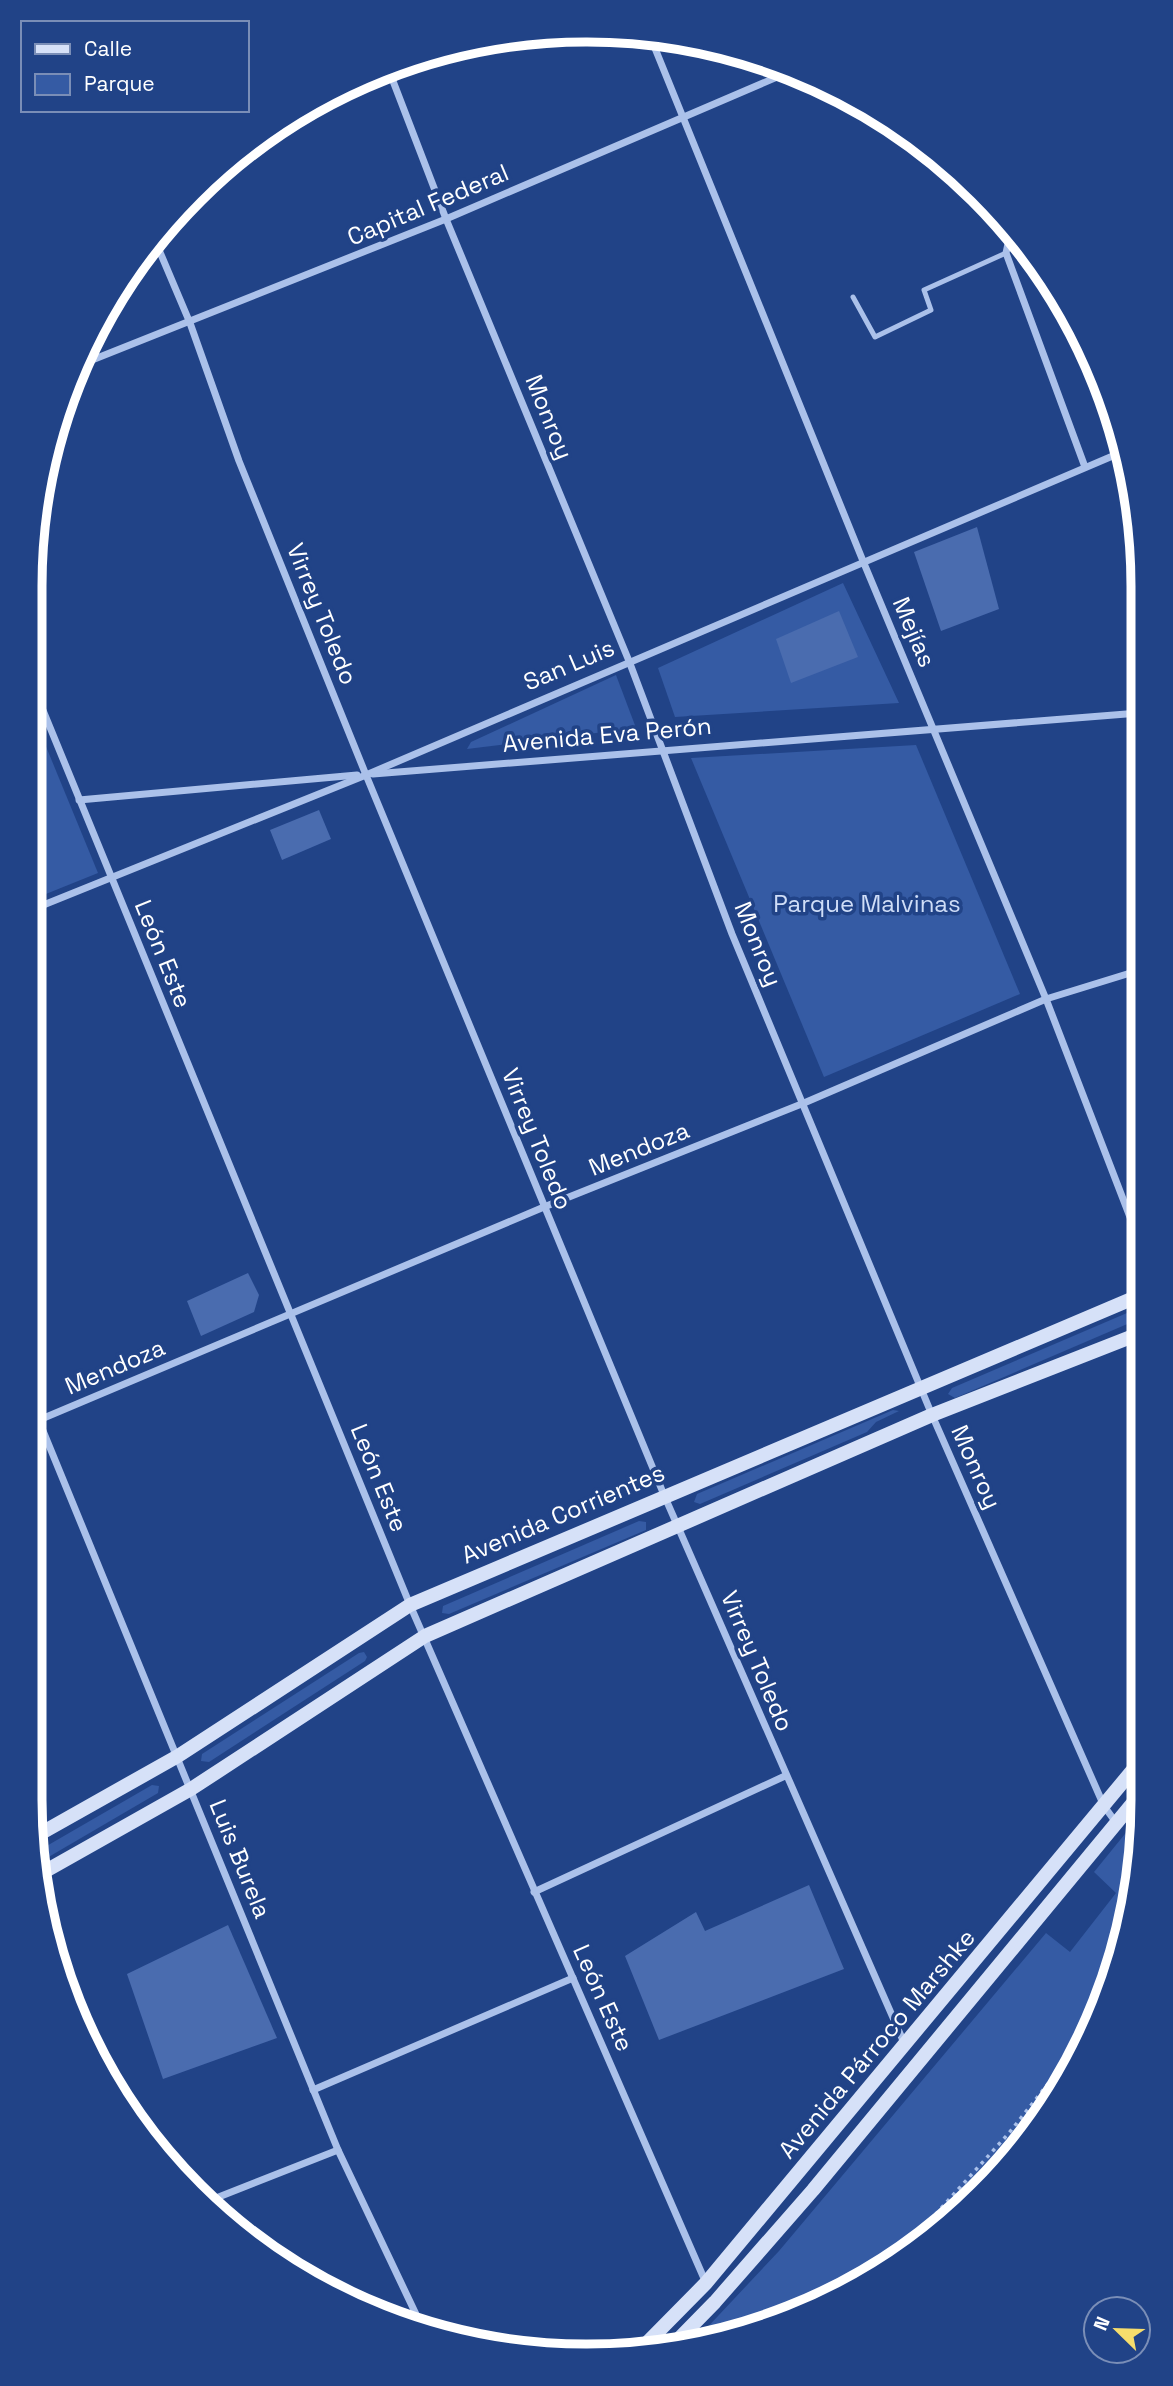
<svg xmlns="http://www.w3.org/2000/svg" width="1173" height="2386" font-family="'Space Grotesk',sans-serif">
<rect width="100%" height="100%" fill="#214387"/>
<g fill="#355ba4">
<path d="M843 583 899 703 675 717 658 668Z"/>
<path d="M616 675 636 728 467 749 471 742Z"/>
<path d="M31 710 98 873 31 900Z"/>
<path d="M916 745 1020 994 824 1077 691 758Z"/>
<path d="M1134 1310 1140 1313 1139 1319 955 1398 948 1394 952 1388Z"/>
<path d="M893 1410 899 1411 876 1422 867 1432 700 1504 694 1502 697 1494Z"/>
<path d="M639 1521 646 1522V1530L449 1614 442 1613 443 1606Z"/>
<path d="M364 1652 367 1657 365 1661 209 1762 201 1761 202 1754 359 1653Z"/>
<path d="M152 1785 159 1786 158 1793 40 1862 38 1851Z"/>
<path d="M1142 1813V1836L1124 1943 1086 2045 980 2193 832 2299 708 2337 703 2332 779 2251 1046 1933 1070 1952 1116 1893 1094 1872Z"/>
</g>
<g fill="#4a6caf">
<path d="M977 527 999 609 941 631 914 552Z"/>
<path d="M839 611 858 657 791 683 776 639Z"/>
<path d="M319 810 331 839 282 860 270 830Z"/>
<path d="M248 1273 259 1295 254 1312 201 1336 187 1301Z"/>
<path d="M809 1885 844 1969 659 2040 625 1956 696 1912 705 1931Z"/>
<path d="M228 1925 277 2038 163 2079 127 1974Z"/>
</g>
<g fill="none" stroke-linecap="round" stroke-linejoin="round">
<path stroke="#abc1ea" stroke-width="3.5" stroke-dasharray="3.5 5" stroke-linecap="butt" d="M907 2246 1009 2133 1093 2027"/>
<path stroke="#abc1ea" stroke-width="5" d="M853 297 875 337 931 310 924 290 1006 253"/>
<g stroke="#abc1ea" stroke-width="7">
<path d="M650 36 863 561 1046 999 1140 1243"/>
<path d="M388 68 446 219 629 661 732 934 932 1415 1104 1806 1117 1824"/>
<path d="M389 70 423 56"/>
<path d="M1011 230 1006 253 1085 467"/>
<path d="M154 238 190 323 239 461 366 775 664 1495 905 2045"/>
<path d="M77 366 446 219 791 71"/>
<path d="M31 681 410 1605 706 2283"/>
<path d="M373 774 1139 713"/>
<path d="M79 800 357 775"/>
<path d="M31 910 366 775 1122 452"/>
<path d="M30 1399 338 2150 423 2329"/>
<path d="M39 1420 544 1207 804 1103 1046 999 1140 970"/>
<path d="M534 1892 785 1776"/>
<path d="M313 2090 573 1978"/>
<path d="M211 2200 338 2150"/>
</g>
<g stroke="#d6e1f8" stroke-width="14">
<path d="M36 1836 178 1756 410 1605 1141 1295"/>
<path d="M42 1873 191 1789 425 1636 932 1415 1141 1333"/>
<path d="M669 2349 715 2302 813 2190 1142 1792"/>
<path d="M639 2351 706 2283 1142 1759"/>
</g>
</g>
<g text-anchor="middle" stroke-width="7" stroke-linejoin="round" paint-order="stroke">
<g font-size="24" fill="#fff" stroke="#214387">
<text transform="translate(428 205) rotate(-23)" y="8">Capital Federal</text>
<text transform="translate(549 417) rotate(68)" y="8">Monroy</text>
<text transform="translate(322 614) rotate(68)" y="8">Virrey Toledo</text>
<text transform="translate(914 632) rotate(67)" y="8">Mejías</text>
<text transform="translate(569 665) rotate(-23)" y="8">San Luis</text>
<text transform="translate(607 735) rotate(-5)" y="8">Avenida Eva Perón</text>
<text transform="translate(758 944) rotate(68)" y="8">Monroy</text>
<text transform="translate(163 954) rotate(68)" y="8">León Este</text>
<text transform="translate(537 1139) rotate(68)" y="8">Virrey Toledo</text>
<text transform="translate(639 1149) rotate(-22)" y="8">Mendoza</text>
<text transform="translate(115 1367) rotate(-23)" y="8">Mendoza</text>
<text transform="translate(976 1467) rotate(66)" y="8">Monroy</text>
<text transform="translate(379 1478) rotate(68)" y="8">León Este</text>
<text transform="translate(563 1514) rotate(-23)" y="8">Avenida Corrientes</text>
<text transform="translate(757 1661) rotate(67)" y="8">Virrey Toledo</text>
<text transform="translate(240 1859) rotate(68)" y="8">Luis Burela</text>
<text transform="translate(603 1998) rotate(66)" y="8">León Este</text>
<text transform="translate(877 2044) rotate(-50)" y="8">Avenida Párroco Marshke</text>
</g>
<g font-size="24" fill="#cfddf7" stroke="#214387">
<text x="867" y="912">Parque Malvinas</text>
</g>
</g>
<path d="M0 0H1173V2386H0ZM586 42H587A544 544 0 0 1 1131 586V1800A544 544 0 0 1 587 2344H586A544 544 0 0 1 42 1800V586A544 544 0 0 1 586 42Z" fill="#214387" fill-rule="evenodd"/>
<path fill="none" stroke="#fff" stroke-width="9" d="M586 42H587A544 544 0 0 1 1131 586V1800A544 544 0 0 1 587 2344H586A544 544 0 0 1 42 1800V586A544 544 0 0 1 586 42Z"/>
<rect x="21" y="21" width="228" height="91" fill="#214387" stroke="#7a8eb7" stroke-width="2"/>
<rect x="35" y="44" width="35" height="10" fill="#d6e1f8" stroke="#7a8eb7" stroke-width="2"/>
<text x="84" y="56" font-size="21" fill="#ffffff">Calle</text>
<rect x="35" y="74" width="35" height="21" fill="#355ba4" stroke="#7a8eb7" stroke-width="2"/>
<text x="84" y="91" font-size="21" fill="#ffffff">Parque</text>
<g transform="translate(1117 2330) rotate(293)"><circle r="33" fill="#214387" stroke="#7a8eb7" stroke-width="2"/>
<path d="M0-5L12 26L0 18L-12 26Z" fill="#f6dd6c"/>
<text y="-10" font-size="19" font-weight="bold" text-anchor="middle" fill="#ffffff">N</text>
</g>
</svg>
